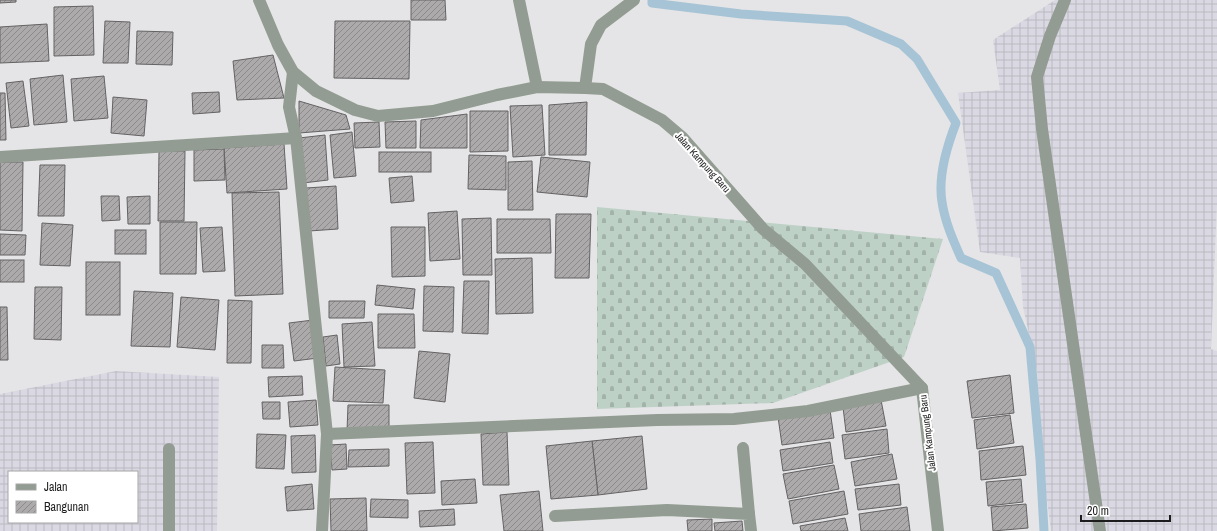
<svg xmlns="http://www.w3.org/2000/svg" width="1217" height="531" font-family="'Archivo Narrow',sans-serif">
<defs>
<pattern id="industrial-grid" width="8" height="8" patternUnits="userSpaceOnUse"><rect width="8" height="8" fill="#dad9e3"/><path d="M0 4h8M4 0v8" fill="none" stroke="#bbbac2"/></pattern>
<pattern id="cemetery-stones" width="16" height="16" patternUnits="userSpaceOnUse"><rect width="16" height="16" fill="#bed1c7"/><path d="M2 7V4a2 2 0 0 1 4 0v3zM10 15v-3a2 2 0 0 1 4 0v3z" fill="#a3b3aa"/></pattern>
<pattern id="building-hatch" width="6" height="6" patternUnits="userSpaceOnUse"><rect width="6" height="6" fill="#adaaab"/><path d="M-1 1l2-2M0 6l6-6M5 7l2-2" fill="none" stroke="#8c8a8b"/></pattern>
</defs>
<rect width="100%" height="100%" fill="#e5e5e7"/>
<g fill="url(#industrial-grid)" fill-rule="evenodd">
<path d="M1055 0H1217V203L1211 349 1217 351V531H1051L1046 492 1037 371 1023 307 1020 258 980 252 958 93 1000 90 993 40Z"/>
<path d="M116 371 219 377 217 531H0V394ZM9 472H137V522H9Z"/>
</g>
<path fill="url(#cemetery-stones)" d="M597 207 943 239 904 357 773 403 597 409Z"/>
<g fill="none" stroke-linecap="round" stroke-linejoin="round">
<path stroke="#a6c4d5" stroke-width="9" d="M652 0V3L741 14 847 21 901 44 917 59 956 123C947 146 938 178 942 202 945 222 953 240 961 258L996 273 1030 347 1040 459 1044 531"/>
</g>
<g fill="url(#building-hatch)" stroke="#646263">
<path d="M0 0H16V2L0 3Z"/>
<path d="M411 0H445L446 20H411Z"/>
<path d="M93 6 94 55 54 56V7Z"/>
<path d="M105 21 130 22 128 63H103Z"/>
<path d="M335 21H410L409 79 334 78Z"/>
<path d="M47 24 49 61 0 63V27Z"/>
<path d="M137 31 173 32 172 65 136 64Z"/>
<path d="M273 55 284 98 237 100 233 61Z"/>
<path d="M63 75 67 122 34 125 30 79Z"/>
<path d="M104 76 108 118 74 121 71 79Z"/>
<path d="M23 81 29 126 11 128 6 83Z"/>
<path d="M219 92 220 112 193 114 192 93Z"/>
<path d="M0 93H5L6 140H0Z"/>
<path d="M113 97 147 100 144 136 111 133Z"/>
<path d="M299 101 346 115 350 129 299 133Z"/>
<path d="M587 102 586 155H549V105Z"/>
<path d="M542 105 545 155 513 157 510 106Z"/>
<path d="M470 111H508V151L470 152Z"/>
<path d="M467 114V148H420L421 120Z"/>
<path d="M416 121V148H386L385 122Z"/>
<path d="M379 122 380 147 355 148 354 123Z"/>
<path d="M352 132 356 176 334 178 330 135Z"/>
<path d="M325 135 328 180 303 183 299 138Z"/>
<path d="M284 144 287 189 227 193 224 148Z"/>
<path d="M224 149 225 180 194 181V150Z"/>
<path d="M159 151H185L184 221H158Z"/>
<rect x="379" y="152" width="52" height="20"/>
<path d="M469 155 506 156V190L468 189Z"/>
<path d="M541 157 590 162 587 197 537 192Z"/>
<path d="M532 161 533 210H508V162Z"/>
<path d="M0 162H23L22 231 0 230Z"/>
<path d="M40 165H65L64 216H38Z"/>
<path d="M412 176 414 201 391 203 389 178Z"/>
<path d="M336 186 338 229 309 231 306 188Z"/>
<path d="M279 192 283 294 235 296 232 193Z"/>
<path d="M101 196H119L120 220 102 221Z"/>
<path d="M150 196V224H128L127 197Z"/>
<path d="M457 211 460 259 430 261 428 213Z"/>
<path d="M556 214H591L589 278H555Z"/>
<path d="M491 218 492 275H463L462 219Z"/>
<path d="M497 219H550L551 253H497Z"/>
<path d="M160 222H197L196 274H160Z"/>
<path d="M42 223 73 225 70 266 40 265Z"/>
<path d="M222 227 225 271 203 272 200 228Z"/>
<path d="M391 227H425V276L392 277Z"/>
<rect x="115" y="230" width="31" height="24"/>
<path d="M0 234 26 235 25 255H0Z"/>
<path d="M532 258 533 313 496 314 495 259Z"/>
<rect x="0" y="260" width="24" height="22"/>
<rect x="86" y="262" width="34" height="53"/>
<path d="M464 281H489L488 334 462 333Z"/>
<path d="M377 285 415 289 413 309 375 305Z"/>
<path d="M424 286 454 287 453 332 423 331Z"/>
<path d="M35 287H62L61 340 34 339Z"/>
<path d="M134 291 173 293 170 347 131 346Z"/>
<path d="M181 297 219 300 215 350 177 347Z"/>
<path d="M228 300 252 301 251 363H227Z"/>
<path d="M329 301H365L364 318H329Z"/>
<path d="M0 307H7L8 360H0Z"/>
<path d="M378 314H414L415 348H378Z"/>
<path d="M313 320 318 358 294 361 289 323Z"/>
<path d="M372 322 375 366 344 367 342 324Z"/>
<path d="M337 335 340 364 326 366 323 337Z"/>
<path d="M262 345H283L284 368H262Z"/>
<path d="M419 351 450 354 445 402 414 398Z"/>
<path d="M335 367 385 370 383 403 333 401Z"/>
<path d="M1010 375 1014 413 972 418 967 381Z"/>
<path d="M302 376 303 395 269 397 268 377Z"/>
<path d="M316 400 318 425 290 427 288 402Z"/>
<path d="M881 400 886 426 846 432 843 407Z"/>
<path d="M262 402H280V419H263Z"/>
<path d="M348 405H389V431H347Z"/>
<path d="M830 410 834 438 782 445 778 417Z"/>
<path d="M1010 415 1014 443 977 449 974 420Z"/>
<path d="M887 429 889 453 845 459 842 435Z"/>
<path d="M507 432 509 485H483L481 434Z"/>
<path d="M257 434 286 435 284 469 256 468Z"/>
<path d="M315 435 316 472 292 473 291 436Z"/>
<path d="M642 436 647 489 598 495 592 441Z"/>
<path d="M592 441 598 495 551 499 546 446Z"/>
<path d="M433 442 435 493 407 494 405 443Z"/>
<path d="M830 442 833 463 783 471 780 450Z"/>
<path d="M346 444 347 469 332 470 330 445Z"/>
<path d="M1023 446 1026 475 981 480 979 451Z"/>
<path d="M389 449V466L348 467 349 450Z"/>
<path d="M892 454 897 479 855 486 851 462Z"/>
<path d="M834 465 839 489 788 499 783 474Z"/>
<path d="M475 479 477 503 442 505 441 481Z"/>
<path d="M1021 479 1023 502 988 506 986 482Z"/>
<path d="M312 484 314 509 287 511 285 487Z"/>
<path d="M899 484 901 505 858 510 855 489Z"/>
<path d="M539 491 543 531H504L500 495Z"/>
<path d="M844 491 848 514 793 524 789 501Z"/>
<path d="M366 498 367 531H331L330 499Z"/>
<path d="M371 499 408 500V518L370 517Z"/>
<path d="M1026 504 1028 528 993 531 991 507Z"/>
<path d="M907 507 910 531H861L859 514Z"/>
<path d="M454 509 455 525 420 527 419 511Z"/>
<path d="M845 518 848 531H801L800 526Z"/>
<path d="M712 519V531H688L687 520Z"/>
<path d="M742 521 743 531H715L714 523Z"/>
</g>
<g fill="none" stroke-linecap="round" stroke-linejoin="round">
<g stroke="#939c92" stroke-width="12">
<path d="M259 0 278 45 293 72 316 91 355 110 378 116 433 111 497 95 537 87 585 88 603 89 662 120 682 137 763 229 805 264 922 388 938 531"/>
<path d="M519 0 537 87"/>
<path d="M1065 0 1050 36 1037 77 1042 129 1100 531"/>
<path d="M293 72 289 107 296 138 327 434 322 531"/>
<path d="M585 88 591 44 601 25 634 0"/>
<path d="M0 157 296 138"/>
<path d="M327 434 657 420 734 419 808 411 922 388"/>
<path d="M743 448 749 514"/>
<path d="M169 449V531"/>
<path d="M555 516 667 510 749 514 751 531"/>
</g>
</g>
<g text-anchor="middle" stroke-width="4" stroke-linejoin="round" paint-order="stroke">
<g font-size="10" fill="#1d1d1e" stroke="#fff">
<text transform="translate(703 162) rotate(48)" y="4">Jalan Kampung Baru</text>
<text transform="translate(927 433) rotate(-97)" y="4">Jalan Kampung Baru</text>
</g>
</g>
<rect x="8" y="471" width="130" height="52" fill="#ffffff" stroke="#a5a5a5"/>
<rect x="16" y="484" width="20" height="6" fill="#939c92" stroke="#a5a5a5"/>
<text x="44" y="491" font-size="12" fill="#1d1d1e">Jalan</text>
<rect x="16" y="501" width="20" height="12" fill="url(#building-hatch)" stroke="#a5a5a5"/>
<text x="44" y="511" font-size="12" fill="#1d1d1e">Bangunan</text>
<path d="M1081 515v6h89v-6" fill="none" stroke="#1d1d1e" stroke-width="2"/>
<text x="1087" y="515" font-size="12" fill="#1d1d1e" stroke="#ffffff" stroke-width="3" paint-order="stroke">20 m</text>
</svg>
